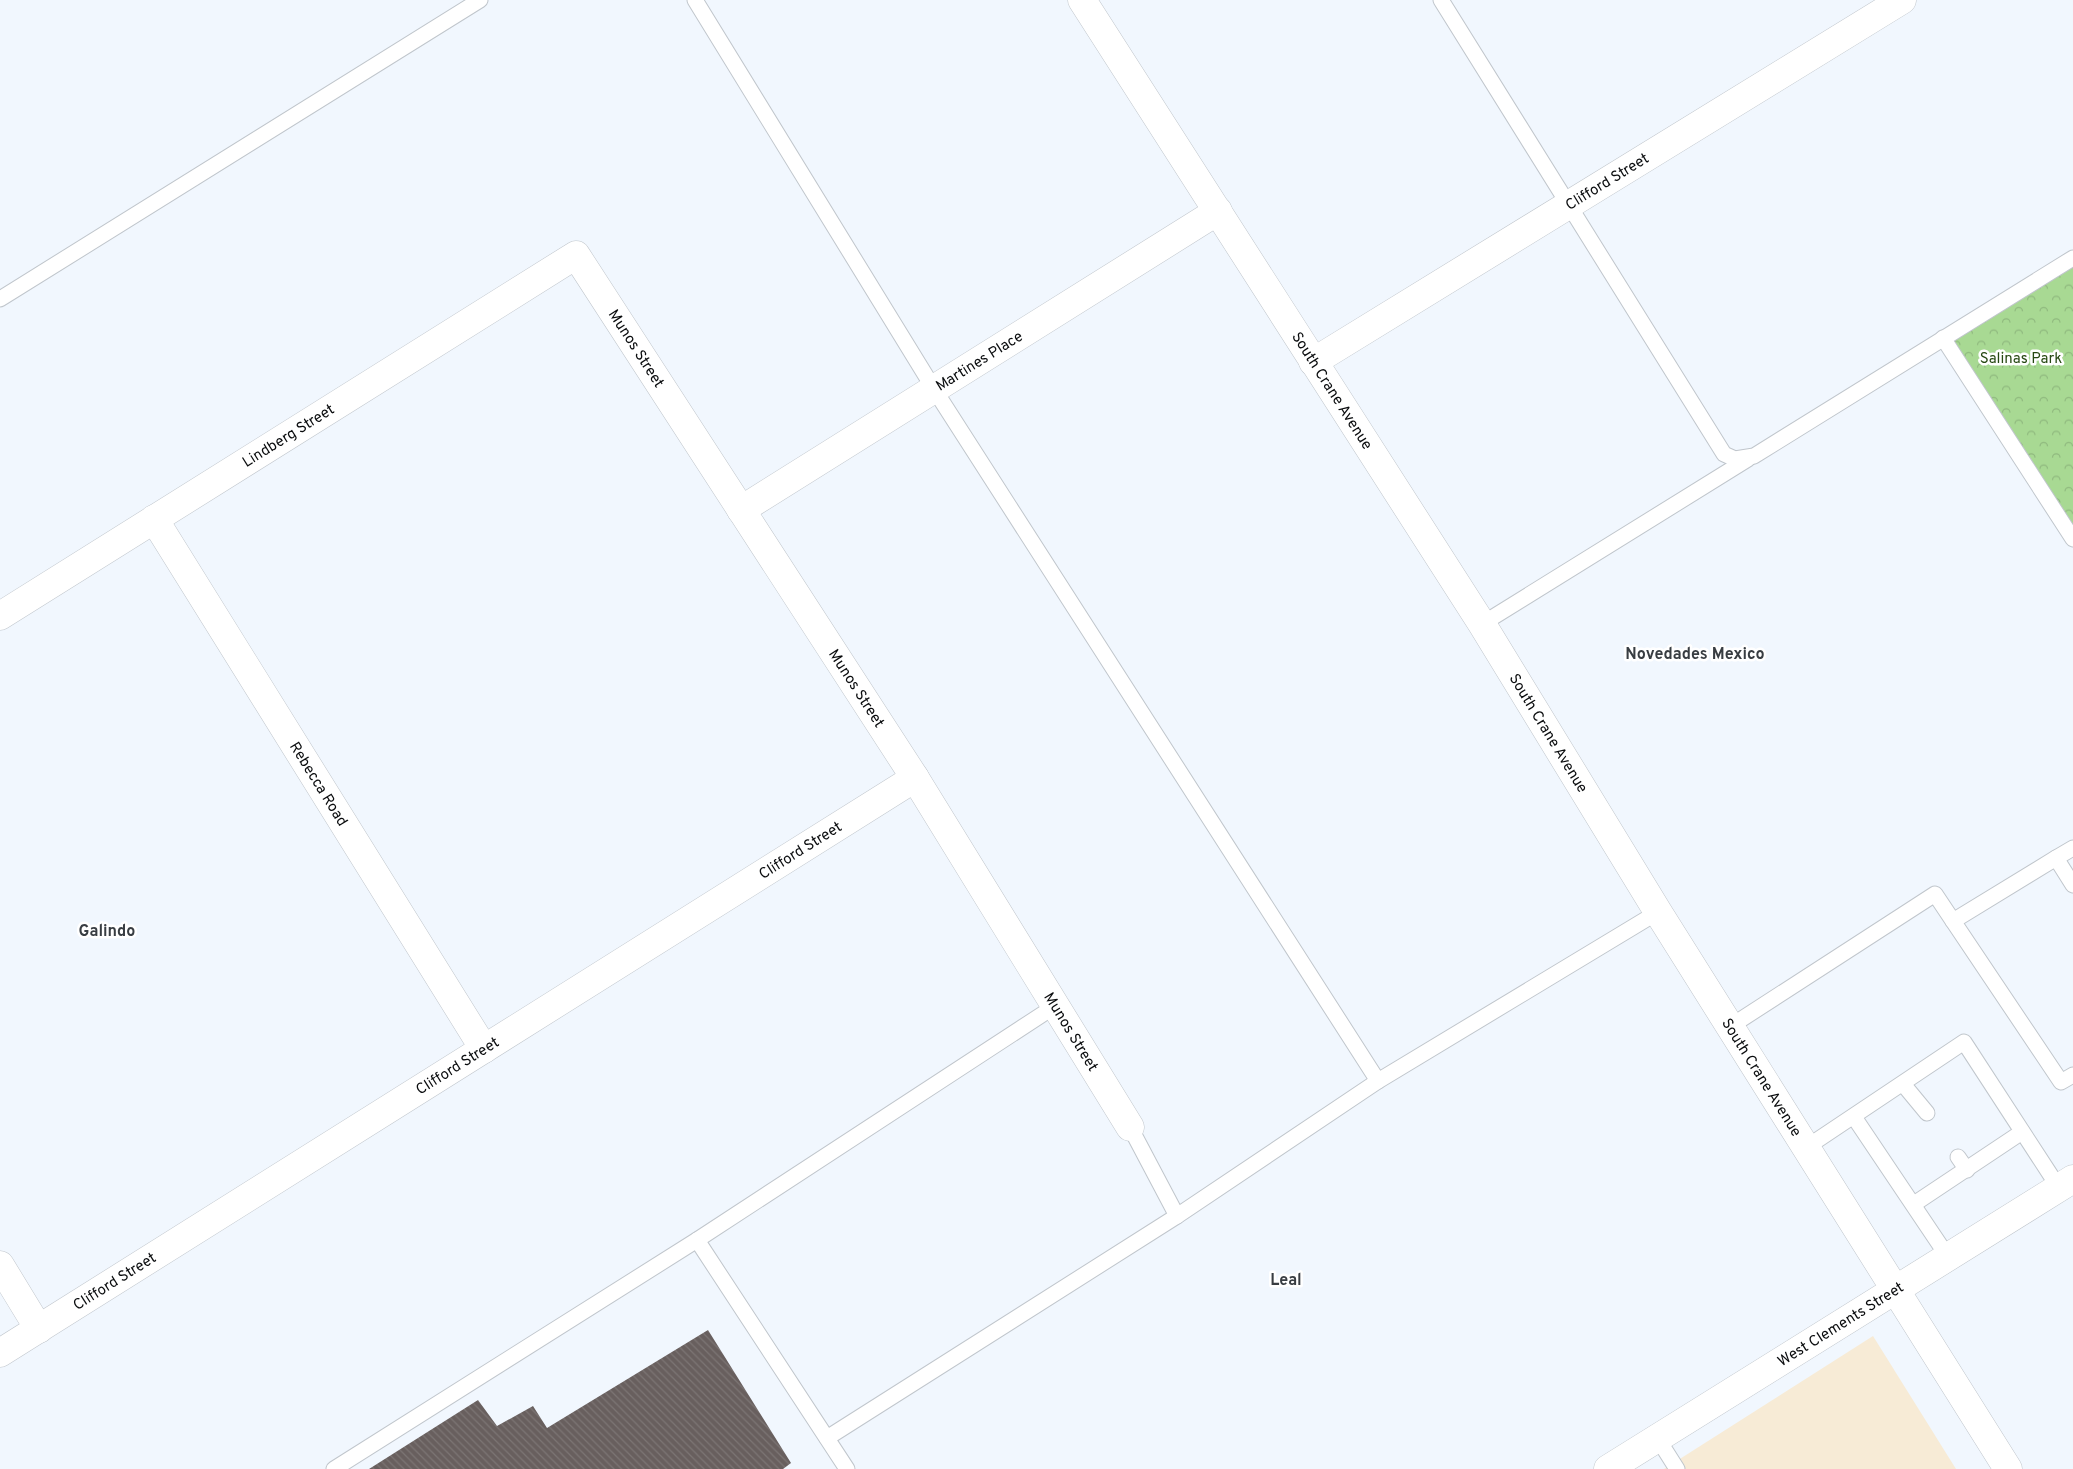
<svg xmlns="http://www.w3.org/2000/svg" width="2073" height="1469" font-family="Overpass,sans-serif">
<defs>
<pattern id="park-crowns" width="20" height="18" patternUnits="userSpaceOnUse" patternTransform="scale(1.25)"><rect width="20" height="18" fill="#a8d993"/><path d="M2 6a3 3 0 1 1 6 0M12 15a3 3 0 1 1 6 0" fill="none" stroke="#8fb97e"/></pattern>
<pattern id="building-back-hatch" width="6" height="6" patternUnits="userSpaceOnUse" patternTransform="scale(1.25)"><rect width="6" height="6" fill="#685f5e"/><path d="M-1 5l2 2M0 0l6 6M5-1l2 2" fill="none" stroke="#7c7574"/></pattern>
</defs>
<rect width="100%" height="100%" fill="#f1f7fe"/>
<path fill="#f7ebd6" d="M1873 1336 1956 1469H1664Z"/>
<path fill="url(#park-crowns)" d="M2073 263V528L1950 342Z"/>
<path fill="url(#building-back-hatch)" d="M708 1330 791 1463 783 1469H369L478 1400 497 1426 533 1406 547 1428Z"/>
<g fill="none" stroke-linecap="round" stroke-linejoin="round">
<g stroke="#c0c6cc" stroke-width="17">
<g id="service">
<path d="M695 0 934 389 1378 1081"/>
<path d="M1441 0 1724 454 1735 459 1754 456 2073 258"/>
<path d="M0 299 480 0"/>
<path d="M1943 338 2073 539"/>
<path d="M1482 624 1748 459"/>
<path d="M2056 858 2073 848"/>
<path d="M2073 885 2056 858 1953 921 2061 1082 2073 1075"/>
<path d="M1731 1026 1935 894 1953 921"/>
<path d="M1903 1084 1927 1113"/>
<path d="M1854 1117 1948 1257"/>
<path d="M1130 1127 1177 1216"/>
<path d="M1807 1147 1964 1042 2059 1188"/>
<path d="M1958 1157 1967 1170"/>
<path d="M1914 1204 2022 1132"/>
<path d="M697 1240 847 1469"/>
<path d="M827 1438 1177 1216 1378 1081 1658 912"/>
<path d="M1658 1439 1677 1469"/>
<path d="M334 1469 697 1240 1055 1006"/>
</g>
</g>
<g stroke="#c0c6cc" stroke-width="29">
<g id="minor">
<path id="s1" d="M1313 362 1902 0"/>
<path id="s2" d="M741 510 1218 211"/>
<path id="s3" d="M154 519 484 1049"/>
<path id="s4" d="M0 616 576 255 915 778 1130 1127"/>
<path d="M0 1265 39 1329"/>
<path id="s5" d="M0 1353 915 778"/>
</g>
</g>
<g stroke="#c0c6cc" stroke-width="29">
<g id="tertiary">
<path id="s6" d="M1608 1469 2073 1179"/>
</g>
</g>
<g stroke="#c0c6cc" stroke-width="29">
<g id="secondary">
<path id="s7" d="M1082 0 1482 624 1658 912 2008 1469"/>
</g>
</g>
<use href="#service" stroke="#fff" stroke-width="15"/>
<use href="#minor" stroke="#fff" stroke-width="28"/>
<use href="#tertiary" stroke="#fff" stroke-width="28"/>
<use href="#secondary" stroke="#fff" stroke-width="28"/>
</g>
<g text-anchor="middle" stroke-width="5" stroke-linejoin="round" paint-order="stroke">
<g font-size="15" fill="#0a0c0e" stroke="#fff">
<text dy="5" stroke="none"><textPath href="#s1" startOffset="345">Clifford Street</textPath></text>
<text dy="5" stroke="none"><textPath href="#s4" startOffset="791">Munos Street</textPath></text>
<text dy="5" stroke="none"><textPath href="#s2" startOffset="281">Martines Place</textPath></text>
<text dy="5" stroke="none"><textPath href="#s7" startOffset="464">South Crane Avenue</textPath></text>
<text dy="5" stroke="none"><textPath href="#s4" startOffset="340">Lindberg Street</textPath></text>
<text dy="5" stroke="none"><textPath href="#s4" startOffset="1196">Munos Street</textPath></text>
<text dy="5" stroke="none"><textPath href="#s7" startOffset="869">South Crane Avenue</textPath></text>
<text dy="5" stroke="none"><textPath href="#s3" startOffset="312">Rebecca Road</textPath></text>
<text dy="5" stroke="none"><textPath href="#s5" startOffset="945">Clifford Street</textPath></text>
<text dy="5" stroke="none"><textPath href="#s4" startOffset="1601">Munos Street</textPath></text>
<text dy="5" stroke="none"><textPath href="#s5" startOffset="540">Clifford Street</textPath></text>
<text dy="5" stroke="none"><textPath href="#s7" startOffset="1274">South Crane Avenue</textPath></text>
<text dy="5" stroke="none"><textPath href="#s5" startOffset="135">Clifford Street</textPath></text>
<text dy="5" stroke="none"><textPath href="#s6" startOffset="274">West Clements Street</textPath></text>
</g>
<g font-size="15" fill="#264812" stroke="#fff">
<text x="2021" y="363">Salinas Park</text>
</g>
<g font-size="16" font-weight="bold" fill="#383d42" stroke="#fff">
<text x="1695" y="659">Novedades Mexico</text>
<text x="107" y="936">Galindo</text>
<text x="1286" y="1285">Leal</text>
</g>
</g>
</svg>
